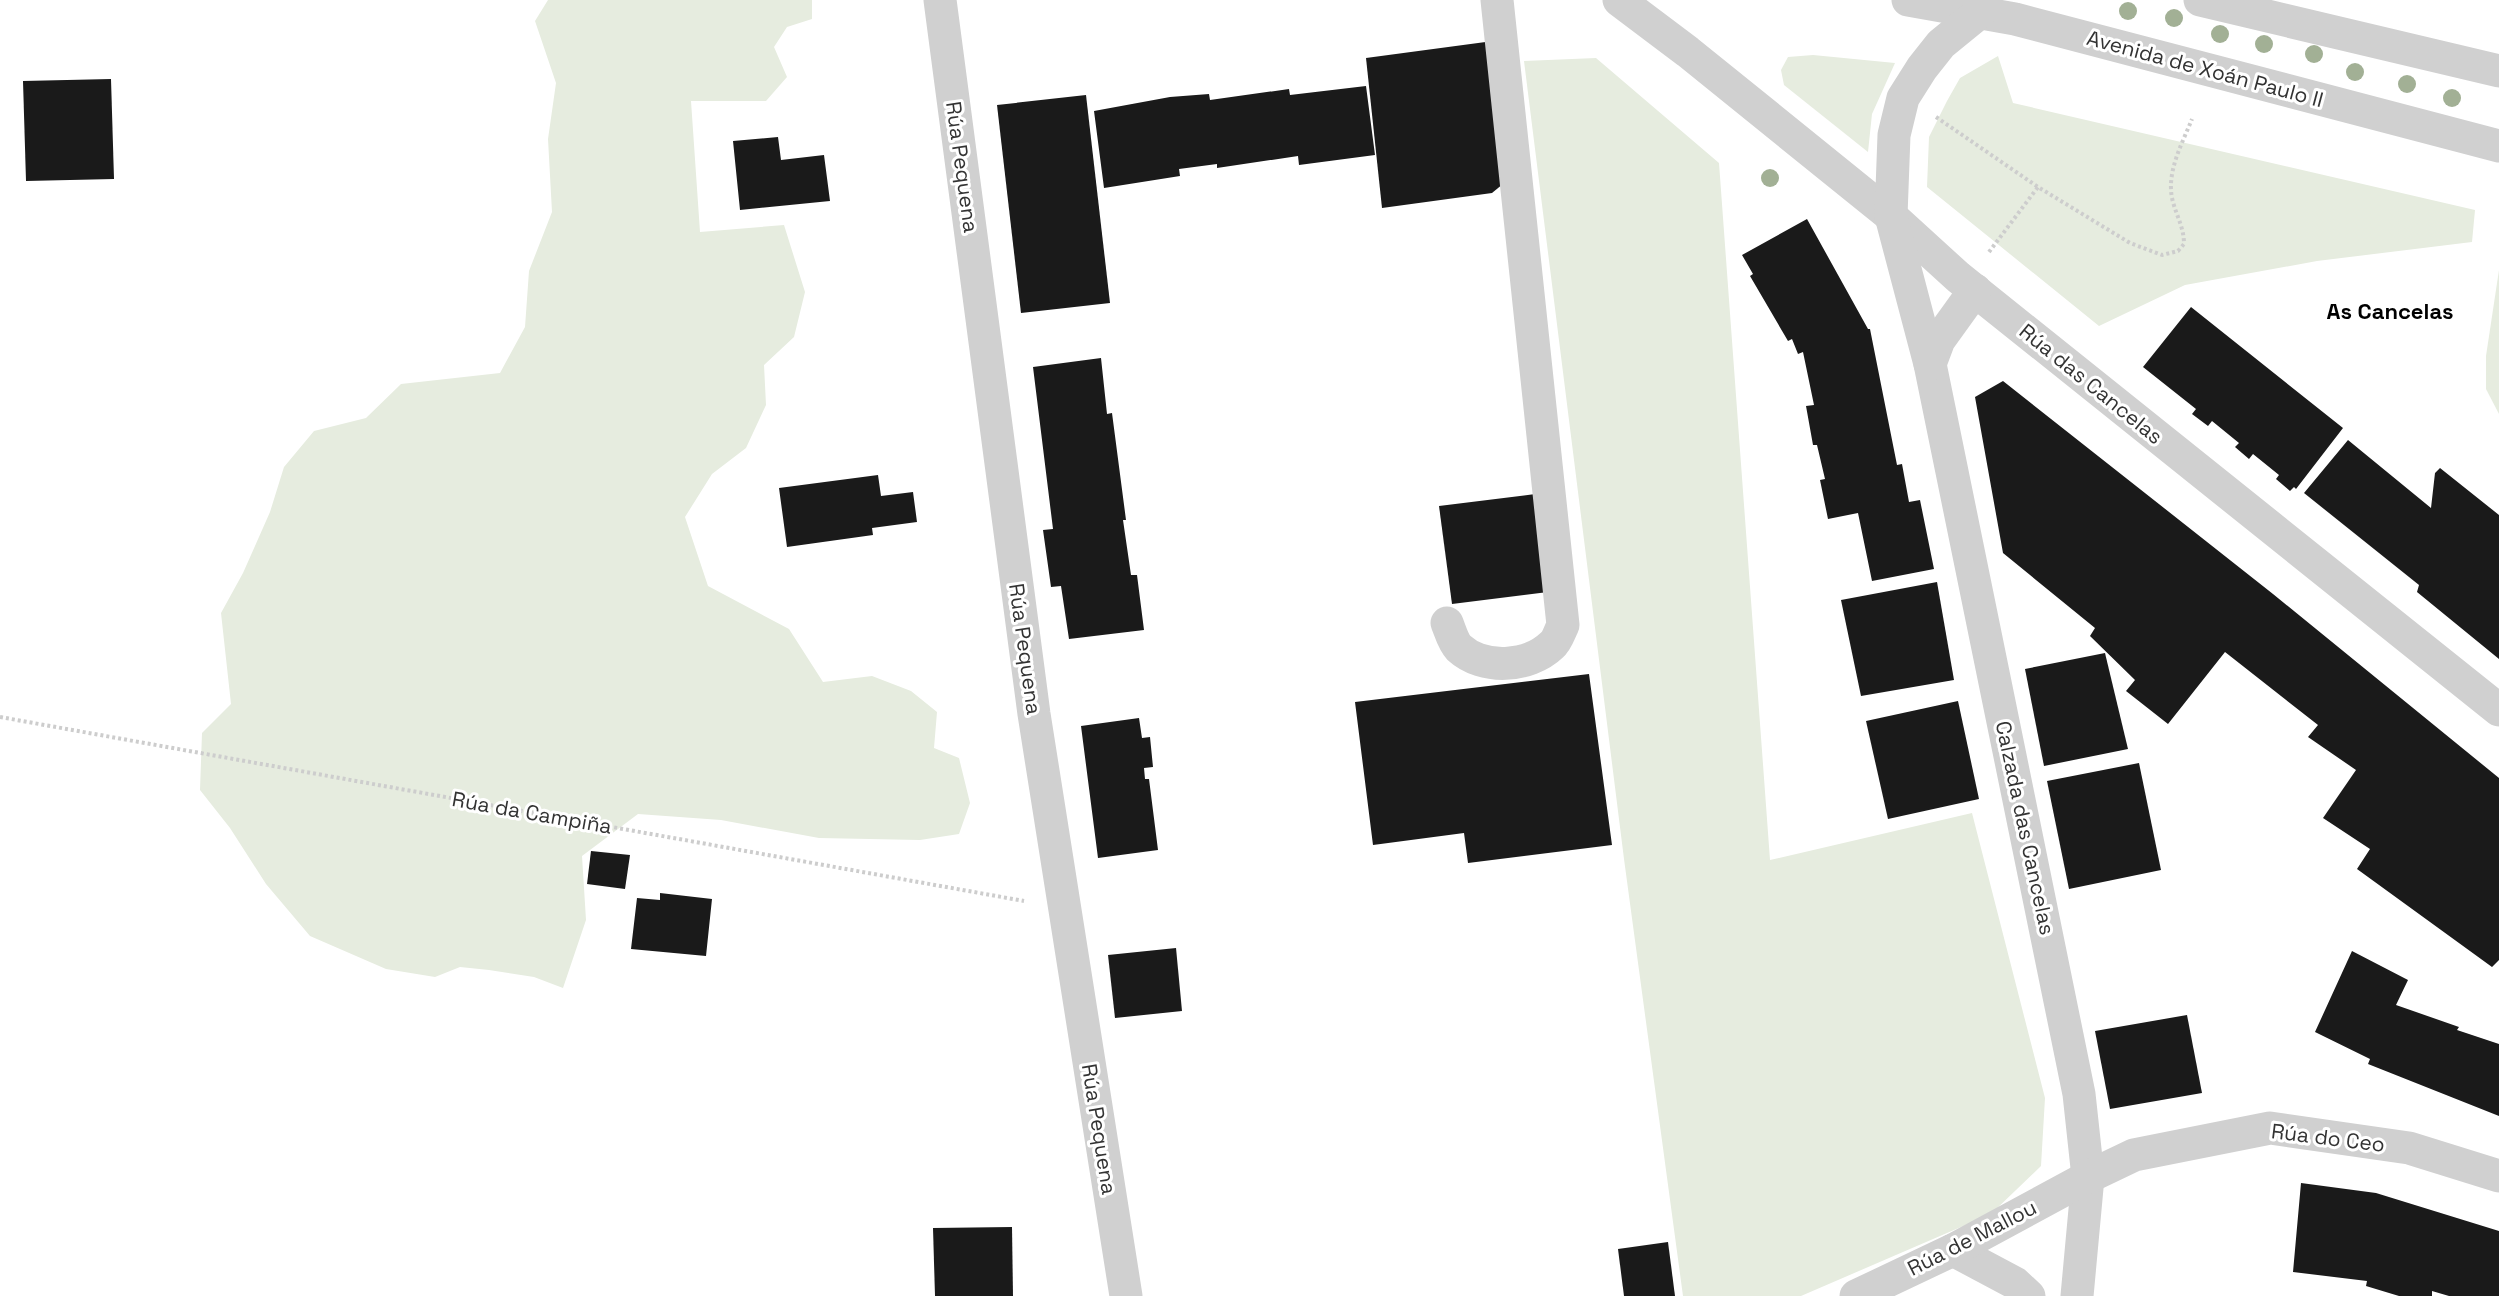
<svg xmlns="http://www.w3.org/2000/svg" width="2499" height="1296" font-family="'Space Grotesk',sans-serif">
<rect width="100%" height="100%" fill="#fff"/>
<g fill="#e6ecdf">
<path d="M548 0H812V19L787 27 774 47 787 77 766 101H691L700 232 784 225 805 292 794 337 764 365 766 405 746 448 712 474 685 517 708 586 789 629 823 682 872 676 911 691 937 712 934 748 959 758 970 803 959 834 920 840 819 838 721 820 638 814 582 856 586 920 563 988 534 977 489 970 460 967 435 977 386 969 310 936 266 884 230 828 200 790 202 733 231 704 221 613 243 573 270 512 284 467 314 431 366 418 401 384 500 373 525 327 529 271 552 212 548 139 556 83 535 21Z"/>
<path d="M1813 55 1895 63 1872 114 1868 152 1784 85 1781 70 1788 57Z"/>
<path d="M1998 56 2013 103 2475 210 2472 242 2317 261 2185 285 2099 326 1927 187 1929 137 1947 101 1960 78Z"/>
<path d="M1596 58 1719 163 1770 860 1972 813 2045 1098 2041 1166 1991 1214 1801 1296H1683L1624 859 1524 61Z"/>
<path d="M2499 270V414L2486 389V356Z"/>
</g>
<g fill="#1a1a1a">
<path d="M1493 41 1509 179 1492 193 1382 208 1366 58Z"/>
<path d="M111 79 114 179 26 181 23 81Z"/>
<path d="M1366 86 1375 155 1299 165 1298 156 1217 168V164L1179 169 1180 176 1104 188 1094 111 1170 97 1209 94 1210 100 1289 89 1290 95Z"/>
<path d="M1086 95 1110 303 1021 313 997 105Z"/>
<path d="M778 137 781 160 824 155 830 201 740 210 733 141Z"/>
<path d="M1807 219 1868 329H1870L1897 465 1902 464 1909 502 1920 500 1934 569 1872 581 1858 513 1828 519 1820 480 1825 479 1817 445H1813L1806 406 1814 405 1803 352 1798 354 1792 339 1788 341 1750 276 1753 274 1742 255Z"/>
<path d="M2191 307 2343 428 2296 489 2294 487 2290 491 2276 479 2279 475 2253 454 2249 459 2235 447 2239 443 2212 421 2208 426 2192 414 2196 409 2143 367Z"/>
<path d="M1101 358 1107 414 1112 413 1126 520H1123L1131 575H1137L1144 630 1069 639 1061 586 1051 587 1043 530 1053 529 1033 367Z"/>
<path d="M2003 381 2273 594 2499 778V960L2492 967 2357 869 2370 849 2323 818 2356 770 2308 737 2318 725 2225 652 2168 724 2126 691 2135 680 2090 636 2095 628 2003 553 1975 397Z"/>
<path d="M2348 440 2431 508 2435 473 2440 468 2499 515V659L2417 592 2419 585 2304 493Z"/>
<path d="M878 475 881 496 913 492 917 522 872 528 873 535 787 547 779 488Z"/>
<path d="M1543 493 1556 591 1452 604 1439 506Z"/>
<path d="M1937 582 1954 680 1861 696 1841 600Z"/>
<path d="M2105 653 2128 749 2044 766 2025 669Z"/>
<path d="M1589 674 1612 845 1468 863 1464 833 1373 845 1355 702Z"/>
<path d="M1958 701 1979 799 1888 819 1866 721Z"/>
<path d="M1139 718 1142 738 1150 737 1153 767 1144 768 1145 779H1149L1158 850 1098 858 1081 726Z"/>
<path d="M2139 763 2161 870 2069 889 2047 781Z"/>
<path d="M591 851 630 855 625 889 587 884Z"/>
<path d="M660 893 712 899 706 956 631 949 637 898 660 900Z"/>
<path d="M1176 948 1182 1011 1115 1018 1108 955Z"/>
<path d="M2352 951 2408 980 2396 1005 2459 1027 2457 1030 2499 1044V1116L2368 1064 2370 1059 2315 1032Z"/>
<path d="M2187 1015 2202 1093 2110 1109 2095 1031Z"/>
<path d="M2301 1183 2376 1193 2499 1231V1296H2449L2432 1291V1296H2399L2366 1286 2367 1281 2293 1272Z"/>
<path d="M1012 1227 1013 1296H935L933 1228Z"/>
<path d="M1668 1242 1675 1296H1624L1618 1249Z"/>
</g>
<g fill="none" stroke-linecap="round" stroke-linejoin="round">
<g stroke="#cdcdcd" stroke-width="4" stroke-dasharray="3 3" stroke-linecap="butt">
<path d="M1936 117 2038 187 2130 243 2162 255 2178 251 2184 244C2184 228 2177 217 2173 202 2165 174 2182 144 2192 119"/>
<path d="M1989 252 2038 187"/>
<path d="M0 717 1024 901"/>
</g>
<g stroke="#d0d0d0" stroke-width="33">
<path d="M940 0 1034 714 1126 1296"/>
<path d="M1619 0 1688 52 1891 216 1958 277 2499 710"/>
<path d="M1908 0 2015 19 2499 146"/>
<path d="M2200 0 2499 71"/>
<path d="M1979 13 1941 44 1922 68 1903 98 1894 135 1891 216 1930 364 2079 1094 2088 1177 2077 1296"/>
<path d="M1930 364 1939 340 1975 290"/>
<path d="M1447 623C1450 630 1453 642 1459 648 1483 670 1528 668 1552 645 1557 641 1560 631 1563 625L1497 0"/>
<path d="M1953 1250 2015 1283 2029 1296"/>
<path d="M1856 1296 1953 1250 2088 1177 2134 1155 2270 1128 2409 1148 2499 1176"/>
</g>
</g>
<g fill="#a2b095">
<circle cx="2128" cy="11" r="9"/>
<circle cx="2174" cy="18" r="9"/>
<circle cx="2220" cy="34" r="9"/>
<circle cx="2264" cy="44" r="9"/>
<circle cx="2314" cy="54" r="9"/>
<circle cx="2355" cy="72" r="9"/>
<circle cx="2407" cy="84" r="9"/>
<circle cx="2452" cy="98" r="9"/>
<circle cx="1770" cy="178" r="9"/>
</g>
<g text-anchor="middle" stroke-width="6" stroke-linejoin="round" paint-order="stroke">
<g font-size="21" fill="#333" stroke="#fff">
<text transform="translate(2205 69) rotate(15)" y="7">Avenida de Xoán Paulo II</text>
<text transform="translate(962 167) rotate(82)" y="7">Rúa Pequena</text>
<text transform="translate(2091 384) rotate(39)" y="7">Rúa das Cancelas</text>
<text transform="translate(1025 649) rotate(82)" y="7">Rúa Pequena</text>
<text transform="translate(532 813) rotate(10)" y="7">Rúa da Campiña</text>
<text transform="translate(2025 828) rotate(78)" y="7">Calzada das Cancelas</text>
<text transform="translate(1099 1129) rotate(81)" y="7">Rúa Pequena</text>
<text transform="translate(2328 1138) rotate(7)" y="7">Rúa do Ceo</text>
<text transform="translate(1972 1238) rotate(-27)" y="7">Rúa de Mallou</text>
</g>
<g font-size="22" font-weight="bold" fill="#000" stroke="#fff">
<text x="2390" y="319">As Cancelas</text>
</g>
</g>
</svg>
